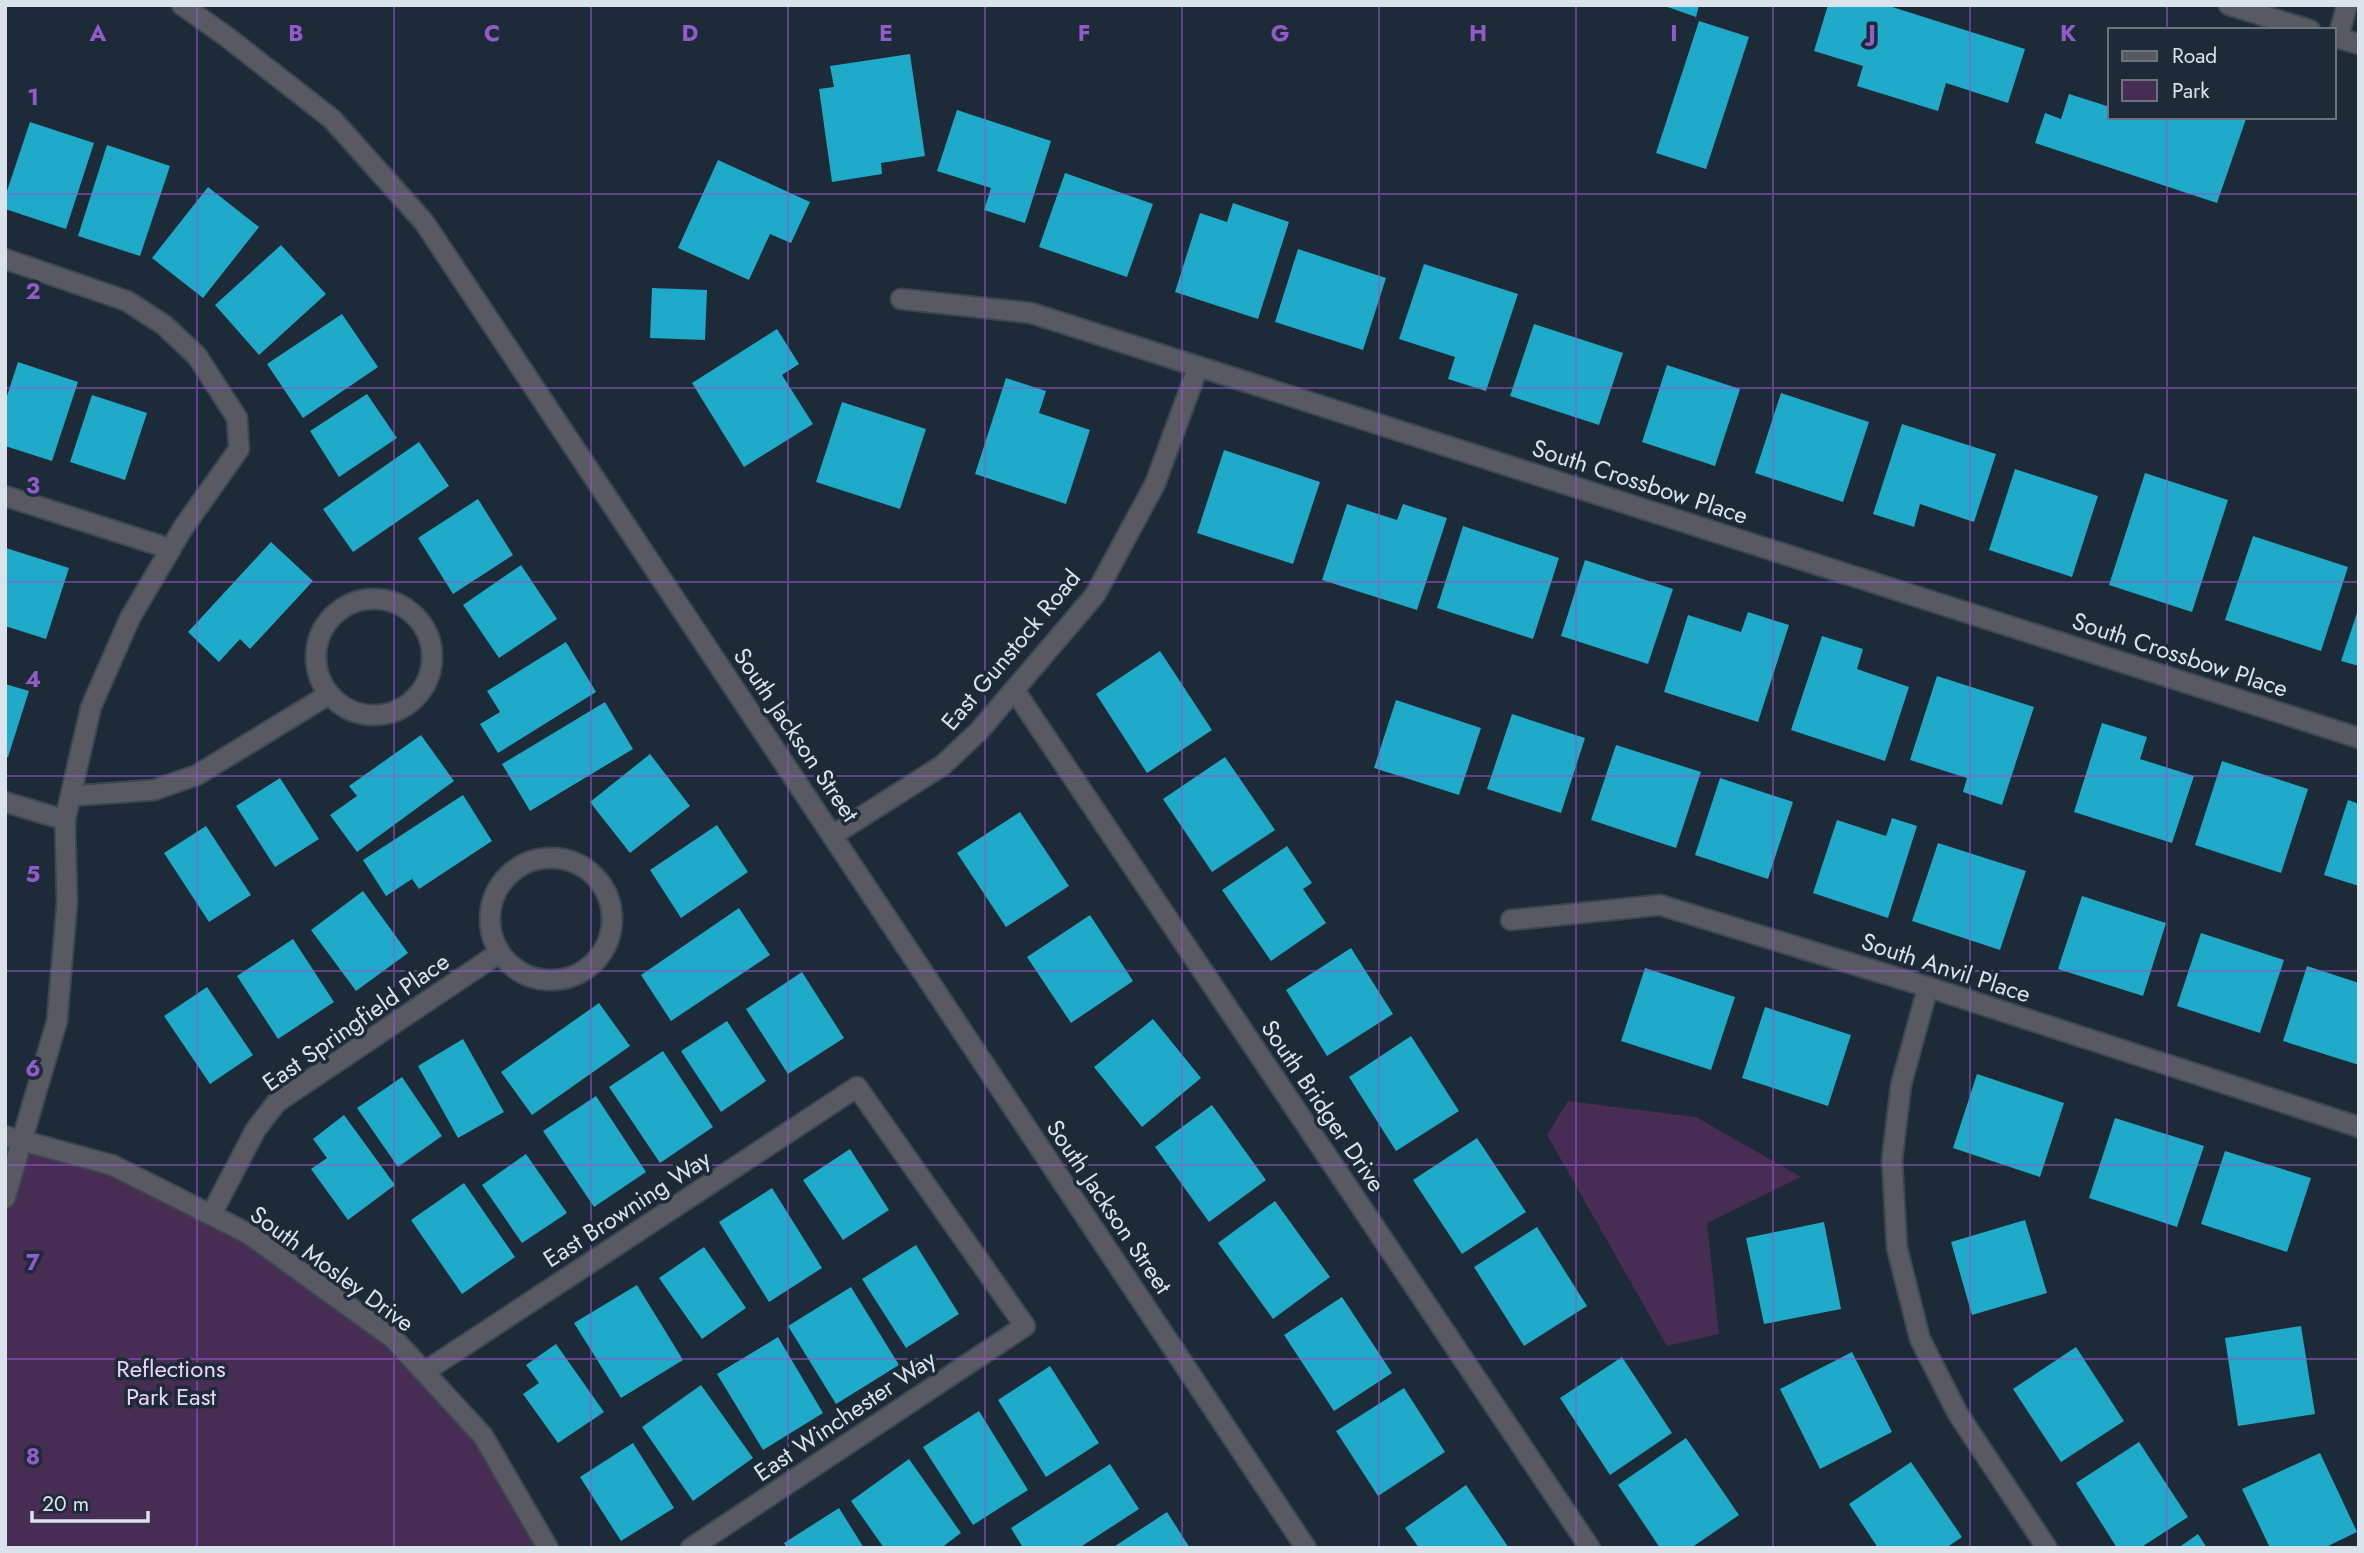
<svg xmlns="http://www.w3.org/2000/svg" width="2364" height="1553" font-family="Jost,sans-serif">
<rect width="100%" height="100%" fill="#1d2a37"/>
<g fill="#472c54">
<path d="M1568 1101 1696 1117 1801 1177 1707 1223 1719 1334 1667 1346 1547 1135Z"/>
<path d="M23 1141 112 1165 249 1234 394 1339 483 1436 548 1548H5V1199Z"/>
</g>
<g fill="#1eaac8">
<path d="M1662 5H1699L1696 17Z"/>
<path d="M1828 5H1886L2025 49 2008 103 1946 83 1938 111 1857 86 1863 66 1814 51Z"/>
<path d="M1699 21 1749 37 1706 169 1656 153Z"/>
<path d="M910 54 925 156 881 163 882 174 832 182 819 89 834 87 830 66Z"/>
<path d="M2069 94 2110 107V117L2246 119 2217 203 2035 143 2045 113 2061 119Z"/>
<path d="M957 110 1051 141 1025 223 984 210 991 188 937 171Z"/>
<path d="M30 122 94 143 66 229 5 209V197Z"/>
<path d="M107 145 170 166 140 256 78 236Z"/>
<path d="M718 160 810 202 791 243 770 234 749 280 678 248Z"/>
<path d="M1065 173 1153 204 1127 277 1039 247Z"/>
<path d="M208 187 259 227 203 298 152 258Z"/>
<path d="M1233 203 1289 222 1258 319 1175 292 1200 213 1227 222Z"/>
<path d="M281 245 326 294 259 355 215 305Z"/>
<path d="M1298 249 1386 278 1363 350 1275 322Z"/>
<path d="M1424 264 1518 294 1486 391 1448 379 1455 357 1399 339Z"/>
<path d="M652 288 707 290 705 340 650 338Z"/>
<path d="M342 314 378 367 303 418 267 364Z"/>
<path d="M1534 324 1623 353 1599 425 1510 396Z"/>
<path d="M777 329 799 364 782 375 813 424 744 467 692 383Z"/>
<path d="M18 362 78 382 52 461 5 446V402Z"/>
<path d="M1667 365 1740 389 1715 466 1642 442Z"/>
<path d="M1006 378 1046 391 1039 413 1090 430 1066 504 975 474Z"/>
<path d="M1781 393 1869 422 1843 502 1755 473Z"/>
<path d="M367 394 397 438 339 477 310 431Z"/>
<path d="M92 395 147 413 125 480 70 462Z"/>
<path d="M842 402 926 429 900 509 816 482Z"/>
<path d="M1902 424 1996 454 1974 522 1920 504 1914 527 1873 514Z"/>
<path d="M419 442 449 486 353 552 323 509Z"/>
<path d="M1224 450 1320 482 1293 564 1197 533Z"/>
<path d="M2015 469 2098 496 2072 577 1989 550Z"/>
<path d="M2145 473 2228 500 2192 612 2109 585Z"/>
<path d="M478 499 513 555 453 594 418 538Z"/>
<path d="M1347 504 1397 520 1403 504 1447 518 1417 610 1322 580Z"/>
<path d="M1463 526 1559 558 1533 639 1437 608Z"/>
<path d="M2253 536 2348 567 2321 651 2225 620Z"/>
<path d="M271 542 313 581 250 649 240 639 219 662 188 632Z"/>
<path d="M6 548 69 568 46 639 5 626Z"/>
<path d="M1585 560 1673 589 1648 664 1561 636Z"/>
<path d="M521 565 557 619 499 658 463 605Z"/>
<path d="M2359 607V666L2341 661Z"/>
<path d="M1748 612 1789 625 1758 722 1664 692 1688 615 1741 632Z"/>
<path d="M1822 636 1863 649 1857 669 1909 687 1885 761 1791 730Z"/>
<path d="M566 642 596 692 498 753 480 724 500 712 487 691Z"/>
<path d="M1160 651 1212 730 1147 773 1096 694Z"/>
<path d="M1937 676 2034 707 2002 805 1963 792 1967 778 1910 760Z"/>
<path d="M5 684 29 691 8 757H5Z"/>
<path d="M1396 700 1481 728 1459 795 1374 768Z"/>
<path d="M605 702 633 749 530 811 502 764Z"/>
<path d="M1512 714 1585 738 1561 813 1487 789Z"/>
<path d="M2102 723 2147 737 2140 759 2194 776 2172 843 2074 812Z"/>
<path d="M421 735 454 781 357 852 330 815 357 796 349 786Z"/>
<path d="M1616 745 1701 772 1676 848 1591 820Z"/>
<path d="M650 754 690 806 630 853 590 802Z"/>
<path d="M1225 757 1275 830 1212 872 1163 799Z"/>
<path d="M2222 761 2308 789 2281 873 2195 845Z"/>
<path d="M280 778 319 839 275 867 236 806Z"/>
<path d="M1720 778 1793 802 1768 879 1695 855Z"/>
<path d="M463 795 492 841 419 889 412 879 386 896 363 860Z"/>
<path d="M2348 800 2359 804V886L2324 875Z"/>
<path d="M1020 812 1069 886 1006 927 957 853Z"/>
<path d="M1892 818 1917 826 1888 918 1813 893 1837 820 1886 836Z"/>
<path d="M717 825 748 872 681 918 650 870Z"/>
<path d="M206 826 251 895 209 922 164 853Z"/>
<path d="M1938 843 2026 871 2000 950 1912 921Z"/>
<path d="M1287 846 1312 883 1303 889 1326 923 1271 961 1222 890Z"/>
<path d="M363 891 408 953 356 991 311 930Z"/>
<path d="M2082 896 2166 923 2143 996 2058 969Z"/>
<path d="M739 908 770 955 671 1021 641 975Z"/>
<path d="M1090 915 1133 981 1071 1023 1027 957Z"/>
<path d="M2201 933 2284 960 2260 1033 2177 1006Z"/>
<path d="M293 939 334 1002 278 1039 237 976Z"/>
<path d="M1351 948 1393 1014 1327 1056 1286 990Z"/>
<path d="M2307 966 2359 983V1065L2283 1041Z"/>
<path d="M1645 968 1735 997 1711 1070 1621 1041Z"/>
<path d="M802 972 844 1038 788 1074 746 1009Z"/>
<path d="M207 987 253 1055 210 1084 164 1016Z"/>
<path d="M599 1003 630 1046 532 1115 501 1072Z"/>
<path d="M1765 1007 1851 1035 1828 1106 1742 1078Z"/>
<path d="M1153 1019 1201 1078 1142 1127 1094 1067Z"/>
<path d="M727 1021 766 1081 721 1112 681 1051Z"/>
<path d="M1411 1036 1459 1111 1396 1151 1349 1077Z"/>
<path d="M463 1039 504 1112 458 1138 418 1066Z"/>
<path d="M663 1051 713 1127 660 1163 609 1087Z"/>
<path d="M1977 1074 2064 1103 2040 1177 1953 1148Z"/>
<path d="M402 1077 442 1136 398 1167 357 1108Z"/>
<path d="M596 1096 646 1172 594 1207 543 1131Z"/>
<path d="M1212 1105 1266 1180 1209 1222 1155 1147Z"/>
<path d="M344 1115 395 1185 348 1220 311 1169 327 1158 313 1139Z"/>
<path d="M2115 1118 2204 1146 2177 1227 2089 1198Z"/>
<path d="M1477 1138 1526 1212 1462 1254 1413 1180Z"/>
<path d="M850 1149 889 1210 843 1240 803 1180Z"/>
<path d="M2225 1151 2311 1178 2287 1252 2201 1224Z"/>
<path d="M526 1154 567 1213 522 1243 482 1185Z"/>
<path d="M464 1183 515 1257 462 1294 411 1220Z"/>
<path d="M772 1188 822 1268 769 1302 719 1222Z"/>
<path d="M1275 1201 1330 1277 1273 1319 1218 1243Z"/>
<path d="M2025 1220 2047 1293 1972 1315 1951 1242Z"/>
<path d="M1824 1222 1841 1309 1764 1324 1746 1238Z"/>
<path d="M1537 1227 1587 1306 1524 1346 1474 1267Z"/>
<path d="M916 1245 959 1314 906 1348 862 1279Z"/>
<path d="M704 1247 746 1308 702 1339 659 1278Z"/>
<path d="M637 1285 683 1360 621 1398 574 1323Z"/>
<path d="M851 1287 899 1365 836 1404 788 1326Z"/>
<path d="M1342 1297 1392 1373 1334 1411 1284 1335Z"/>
<path d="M2301 1326 2315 1414 2238 1426 2225 1338Z"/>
<path d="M778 1337 823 1413 763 1450 717 1374Z"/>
<path d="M556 1344 604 1412 558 1443 523 1394 539 1383 526 1365Z"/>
<path d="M2076 1347 2124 1421 2061 1462 2013 1389Z"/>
<path d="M1852 1352 1892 1432 1820 1469 1780 1389Z"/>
<path d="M1622 1357 1672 1433 1610 1475 1560 1398Z"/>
<path d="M1050 1366 1099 1443 1046 1477 998 1400Z"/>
<path d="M701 1385 753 1458 693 1501 642 1427Z"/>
<path d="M1404 1388 1445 1452 1378 1496 1336 1431Z"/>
<path d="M979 1411 1028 1490 973 1525 923 1447Z"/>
<path d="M1686 1438 1739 1515 1691 1548H1660L1618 1485Z"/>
<path d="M2139 1442 2188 1517 2140 1548H2117L2076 1483Z"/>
<path d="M633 1443 674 1508 621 1541 580 1477Z"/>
<path d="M2320 1453 2357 1532 2324 1548H2270L2242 1489Z"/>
<path d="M909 1459 961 1533 941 1548H884L851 1501Z"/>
<path d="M1911 1462 1962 1537 1946 1548H1878L1849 1504Z"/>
<path d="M1110 1464 1139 1509 1079 1548H1023L1011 1528Z"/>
<path d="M1466 1485 1509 1548H1419L1405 1528Z"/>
<path d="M839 1508 864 1548H787L784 1543Z"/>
<path d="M1167 1512 1190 1548H1112Z"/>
<path d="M2198 1534 2207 1548H2178Z"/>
</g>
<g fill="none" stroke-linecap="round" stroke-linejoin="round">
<g stroke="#3b4854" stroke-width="23">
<g id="minor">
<path d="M2229 5 2310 30"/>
<path d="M2334 37 2359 44"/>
<path d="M2338 38 2347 5"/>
<path d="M5 259 127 301 164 325 197 356 237 418 239 449 183 528 130 618 91 707 65 820 67 903 57 1021 5 1198"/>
<path d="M901 299 1031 313 2359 738"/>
<path d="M5 496 171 549"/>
<circle cx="374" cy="657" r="58"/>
<path d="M1015 691 1590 1548"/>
<path d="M71 796 154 790 197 775 328 695"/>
<path d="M5 802 65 820"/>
<path d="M833 835 943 765 979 731 1095 595 1155 484 1198 367"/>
<circle cx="551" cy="919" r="61"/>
<path d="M1511 920 1660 905 1928 987 2359 1127"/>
<path d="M1928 987 1901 1085 1892 1160 1897 1248 1920 1339 1958 1414 2047 1548"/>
<path d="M5 1136 112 1165 249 1234 394 1339 483 1436 548 1548"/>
<path d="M211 1215 256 1129 277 1102 499 953"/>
<path d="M424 1372 857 1087 1025 1326 691 1548"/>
</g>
</g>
<g stroke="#3b4854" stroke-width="23">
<path id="tertiary" d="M182 5 227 37 332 119 424 222 1306 1548"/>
</g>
<use href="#minor" stroke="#595962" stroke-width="19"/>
<use href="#tertiary" stroke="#595962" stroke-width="19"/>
</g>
<path fill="none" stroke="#935aca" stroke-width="2" stroke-opacity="0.55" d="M197 5V1548M394 5V1548M591 5V1548M788 5V1548M985 5V1548M1182 5V1548M1379 5V1548M1576 5V1548M1773 5V1548M1970 5V1548M2167 5V30M2167 117V1548M5 194H2359M5 388H2359M5 582H2359M5 776H2359M5 971H2359M5 1165H2359M5 1359H2359"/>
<g text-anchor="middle" stroke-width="7" stroke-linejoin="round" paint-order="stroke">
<g font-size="24" fill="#dae3ec" stroke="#1d2a37">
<text transform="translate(1640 482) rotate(18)" y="8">South Crossbow Place</text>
<text transform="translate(1011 650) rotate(-50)" y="8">East Gunstock Road</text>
<text transform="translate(2180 655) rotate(18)" y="8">South Crossbow Place</text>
<text transform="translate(796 735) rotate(56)" y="8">South Jackson Street</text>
<text transform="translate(1946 968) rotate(18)" y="8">South Anvil Place</text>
<text transform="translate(356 1022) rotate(-35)" y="8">East Springfield Place</text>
<text transform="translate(1323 1106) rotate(56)" y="8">South Bridger Drive</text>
<text transform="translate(1109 1207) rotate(56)" y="8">South Jackson Street</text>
<text transform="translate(627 1209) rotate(-33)" y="8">East Browning Way</text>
<text transform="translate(332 1269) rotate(36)" y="8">South Mosley Drive</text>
<text transform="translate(845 1416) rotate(-34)" y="8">East Winchester Way</text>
</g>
<g font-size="24" fill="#edd3f9" stroke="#1d2a37">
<text x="171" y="1377">Reflections<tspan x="171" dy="28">Park East</tspan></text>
</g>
</g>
<g font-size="23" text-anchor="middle" font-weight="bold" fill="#935aca" stroke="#1d2a37" stroke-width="7" stroke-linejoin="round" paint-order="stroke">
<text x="98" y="41">A</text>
<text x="296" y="41">B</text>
<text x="492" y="41">C</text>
<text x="690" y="41">D</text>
<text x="886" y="41">E</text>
<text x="1084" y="41">F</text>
<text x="1280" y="41">G</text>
<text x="1478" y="41">H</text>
<text x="1674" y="41">I</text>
<text x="1872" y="41">J</text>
<text x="2068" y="41">K</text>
<text x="33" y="105">1</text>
<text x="33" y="299">2</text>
<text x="33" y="493">3</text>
<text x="33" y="687">4</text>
<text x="33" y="882">5</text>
<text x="33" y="1076">6</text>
<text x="33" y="1270">7</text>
<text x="33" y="1464">8</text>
</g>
<rect width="2364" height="1553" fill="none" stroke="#dae3ec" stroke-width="14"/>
<rect x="2108" y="28" width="228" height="91" fill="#1d2a37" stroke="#69747f" stroke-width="2"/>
<rect x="2122" y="51" width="35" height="10" fill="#595962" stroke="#69747f" stroke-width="2"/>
<text x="2172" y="63" font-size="21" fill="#dae3ec">Road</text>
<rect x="2122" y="80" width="35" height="21" fill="#472c54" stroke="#69747f" stroke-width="2"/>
<text x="2172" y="98" font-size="21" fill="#dae3ec">Park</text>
<path d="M32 1511v10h116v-10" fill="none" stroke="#dae3ec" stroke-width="3.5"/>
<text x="42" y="1511" font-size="21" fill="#dae3ec" stroke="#1d2a37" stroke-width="5" paint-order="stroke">20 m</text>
</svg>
